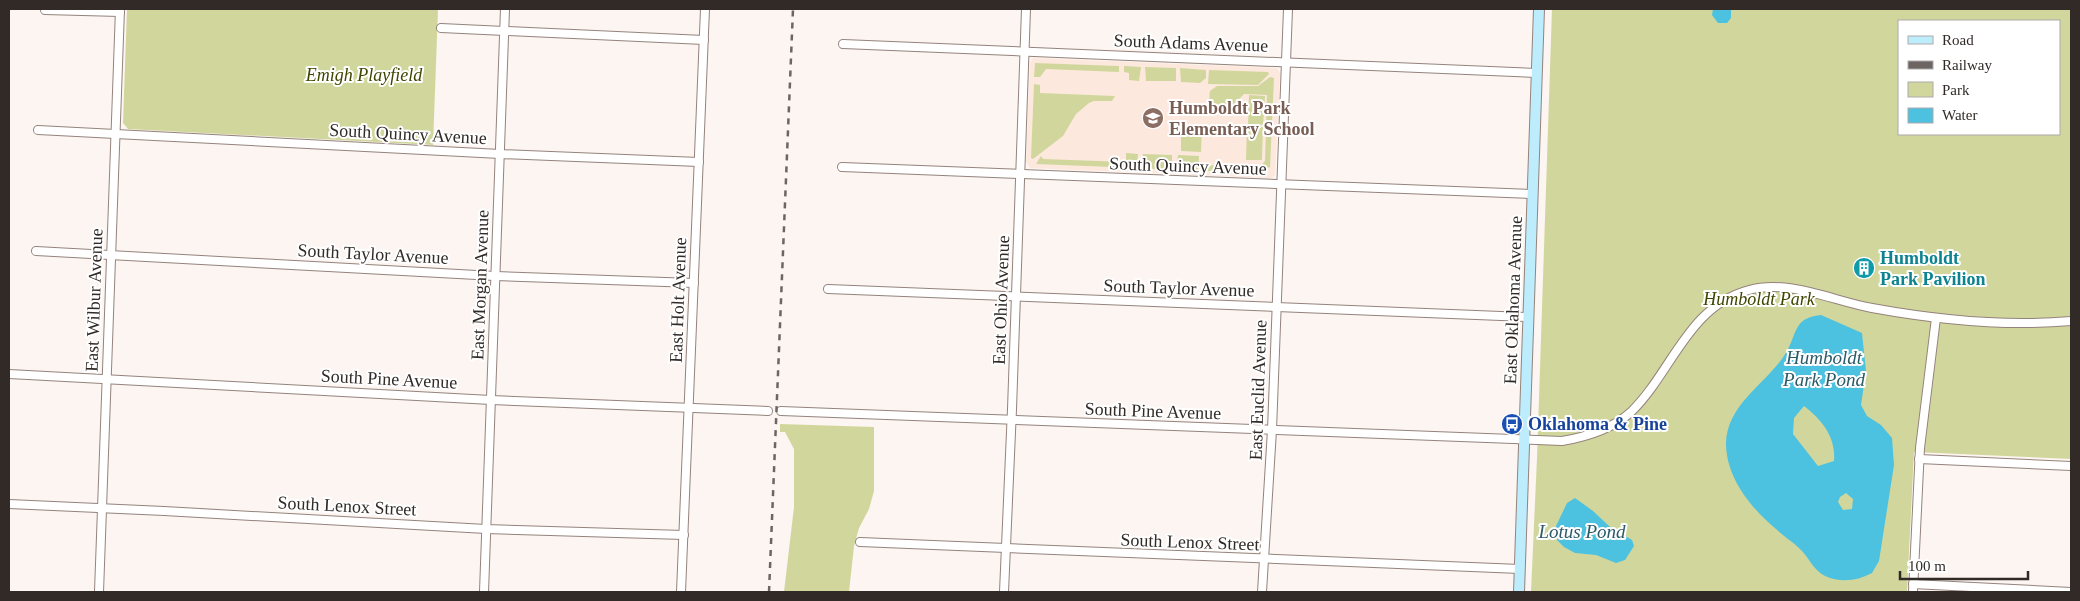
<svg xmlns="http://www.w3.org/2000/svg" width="2080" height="601" font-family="'Times New Roman',serif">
<rect width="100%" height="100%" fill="#fcf5f1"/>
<path fill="#fde8de" d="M1033 58 1277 68 1280 73 1275 175 1272 178 1030 168 1026 162 1030 63Z"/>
<g fill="#d1d79c" fill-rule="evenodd">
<path d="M127 9H438L433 145 128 129 123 123Z"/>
<path d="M1552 9H2071V459L1914 452 1907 592H1531L1537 458ZM1899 21H2059V134H1899Z"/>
<path d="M1035 63 1119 66V72L1046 69 1040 77H1034Z"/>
<path d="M1124 66 1141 67 1139 81 1129 80V73L1124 72Z"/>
<path d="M1145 67 1176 68V81H1146Z"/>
<path d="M1180 68 1206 70V78L1200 83 1181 82Z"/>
<path d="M1209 70 1268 72 1269 74 1258 85 1208 84Z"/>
<path d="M1270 77 1274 78 1270 167 1268 168 1262 164 1265 161 1267 95 1244 94 1229 109 1213 107C1209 103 1209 97 1210 91L1217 86H1258Z"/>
<path d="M1034 84 1040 85V93L1115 96 1112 101H1094L1089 103 1076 114 1063 136 1033 159 1031 158Z"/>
<path d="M1249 95 1265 96 1263 125H1248Z"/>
<path d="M1181 126 1202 127 1201 152 1181 151Z"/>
<path d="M1247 126 1263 127 1262 160H1246Z"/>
<path d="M1126 153 1138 154 1137 168 1036 164 1041 156 1043 159 1126 162Z"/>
<path d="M1143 154 1172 155V170L1141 168Z"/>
<path d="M1178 155 1199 156 1198 171 1176 170Z"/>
<path d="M1205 165 1258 167 1260 165 1265 171 1264 173 1206 171Z"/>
<path d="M780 424 874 427V491L869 509 859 528 854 546 849 592H784L794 507V449L785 432H780Z"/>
</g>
<g fill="#4dc1e0" fill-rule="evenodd">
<path d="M1713 9H1731V18L1727 23H1718L1712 15Z"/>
<path d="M1821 315 1862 333 1866 371 1861 405 1867 416 1881 425 1892 438 1894 465 1879 561 1872 573C1857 581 1841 583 1825 576 1813 570 1809 557 1799 548 1792 541 1783 536 1776 529 1751 508 1726 478 1726 443 1727 405 1764 385 1784 356 1798 336 1791 318 1821 315ZM1804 406C1822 420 1836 437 1834 461L1818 466 1793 434 1794 418ZM1846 493 1853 499 1852 509 1843 510 1838 502 1840 497Z"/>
<path d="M1575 498 1593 511 1609 526 1632 540 1634 546 1625 560 1616 563 1596 555 1575 553 1564 547 1557 540 1556 526 1567 503Z"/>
</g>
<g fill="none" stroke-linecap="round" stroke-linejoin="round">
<g stroke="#94837c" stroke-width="10">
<g id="street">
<path d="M45 10 120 12"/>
<path d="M441 28 704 40"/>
<path d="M843 44 1537 73"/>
<path d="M38 130 500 154 699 162"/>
<path d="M842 167 1533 194"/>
<path d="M36 251 495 276 694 283"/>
<path d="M828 289 1529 317"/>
<path d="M9 374 491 400 768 411"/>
<path d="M781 411 1562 441C1586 437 1612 429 1631 412 1672 372 1688 306 1749 290 1789 279 1833 301 1872 308 1938 320 2004 327 2071 321"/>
<path d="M1919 459 2071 466"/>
<path d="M9 504 164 511 486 529 684 535"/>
<path d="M860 542 1520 569"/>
<path d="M1913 584 2071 592"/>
<path d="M99 592 120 9"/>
<path d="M484 592 505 9"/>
<path d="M681 592 705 9"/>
<path d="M1004 592 1012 409 1026 9"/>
<path d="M1262 592 1272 430 1288 9"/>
<path d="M1913 592 1920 448 1936 318"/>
</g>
</g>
<g stroke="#94837c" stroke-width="12">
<path id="secondary" d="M1519 592 1539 9"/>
</g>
<use href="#street" stroke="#fff" stroke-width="8"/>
<use href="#secondary" stroke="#bdedfd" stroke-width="10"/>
<path stroke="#6c6562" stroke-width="2.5" stroke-dasharray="6 6" stroke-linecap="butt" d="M769 592 793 9"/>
</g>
<defs>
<g id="school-disc" transform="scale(1.125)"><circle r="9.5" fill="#8d6e63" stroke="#fff"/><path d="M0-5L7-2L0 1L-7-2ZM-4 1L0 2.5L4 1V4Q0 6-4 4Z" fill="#fff"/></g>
<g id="building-disc" transform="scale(1.125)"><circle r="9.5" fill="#0f9aa8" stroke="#fff"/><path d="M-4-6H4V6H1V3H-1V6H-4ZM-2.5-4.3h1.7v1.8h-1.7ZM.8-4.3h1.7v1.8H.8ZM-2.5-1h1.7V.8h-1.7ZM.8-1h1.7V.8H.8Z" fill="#fff"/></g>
<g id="bus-disc" transform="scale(1.125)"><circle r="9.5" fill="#1a4fb4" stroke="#fff"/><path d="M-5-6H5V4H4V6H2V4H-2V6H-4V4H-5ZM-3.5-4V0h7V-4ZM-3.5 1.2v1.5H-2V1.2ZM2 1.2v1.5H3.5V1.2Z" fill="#fff"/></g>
</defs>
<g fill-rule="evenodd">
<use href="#school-disc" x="1153" y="118"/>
<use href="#building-disc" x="1864" y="268"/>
<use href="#bus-disc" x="1512" y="424"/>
</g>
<g text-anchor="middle" stroke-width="4" stroke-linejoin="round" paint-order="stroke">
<g font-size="18" fill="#312a27" stroke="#fff">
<text transform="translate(1191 43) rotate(2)" y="6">South Adams Avenue</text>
<text transform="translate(408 134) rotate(3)" y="6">South Quincy Avenue</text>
<text transform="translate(1188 166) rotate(2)" y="6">South Quincy Avenue</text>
<text transform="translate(373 254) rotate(3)" y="6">South Taylor Avenue</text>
<text transform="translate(480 285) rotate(-88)" y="6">East Morgan Avenue</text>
<text transform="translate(1179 288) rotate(2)" y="6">South Taylor Avenue</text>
<text transform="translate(94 300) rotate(-88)" y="6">East Wilbur Avenue</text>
<text transform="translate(678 300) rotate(-88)" y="6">East Holt Avenue</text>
<text transform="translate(1001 300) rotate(-88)" y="6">East Ohio Avenue</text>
<text transform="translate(1513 300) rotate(-88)" y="6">East Oklahoma Avenue</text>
<text transform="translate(389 379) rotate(3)" y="6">South Pine Avenue</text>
<text transform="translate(1258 390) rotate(-88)" y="6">East Euclid Avenue</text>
<text transform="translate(1153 411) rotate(2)" y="6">South Pine Avenue</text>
<text transform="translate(347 506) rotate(3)" y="6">South Lenox Street</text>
<text transform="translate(1190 542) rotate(2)" y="6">South Lenox Street</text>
</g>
<g font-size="18" font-style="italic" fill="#414500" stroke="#fff">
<text x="364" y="81">Emigh Playfield</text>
<text x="1759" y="305">Humboldt Park</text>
</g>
<g font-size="18" font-weight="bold" fill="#785e54" stroke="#fff" text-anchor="start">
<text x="1169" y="114">Humboldt Park<tspan x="1169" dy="21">Elementary School</tspan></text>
</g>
<g font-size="18" font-weight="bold" fill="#0d838f" stroke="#fff" text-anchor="start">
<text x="1880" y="264">Humboldt<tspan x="1880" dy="21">Park Pavilion</tspan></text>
</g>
<g font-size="18" font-weight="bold" fill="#164399" stroke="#fff" text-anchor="start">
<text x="1528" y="430">Oklahoma &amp; Pine</text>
</g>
<g font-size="19" font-style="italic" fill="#2b5b69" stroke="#fff">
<text x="1824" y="364">Humboldt<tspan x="1824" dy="22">Park Pond</tspan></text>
<text x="1582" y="538">Lotus Pond</text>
</g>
</g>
<rect width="2080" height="601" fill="none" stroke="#312a27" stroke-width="20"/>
<rect x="1898" y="20" width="162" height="115" fill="#ffffff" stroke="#adaaa9"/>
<rect x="1908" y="36" width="25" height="8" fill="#bdedfd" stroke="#adaaa9"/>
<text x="1942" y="45" font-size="15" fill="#312a27">Road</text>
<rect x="1908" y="61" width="25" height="8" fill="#6c6562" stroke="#adaaa9"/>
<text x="1942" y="70" font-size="15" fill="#312a27">Railway</text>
<rect x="1908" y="82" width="25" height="15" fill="#d1d79c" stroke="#adaaa9"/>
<text x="1942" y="95" font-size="15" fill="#312a27">Park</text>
<rect x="1908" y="108" width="25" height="15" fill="#4dc1e0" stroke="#adaaa9"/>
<text x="1942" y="120" font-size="15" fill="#312a27">Water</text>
<path d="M1900 571v8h128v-8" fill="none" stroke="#312a27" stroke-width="2.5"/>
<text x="1908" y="571" font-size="15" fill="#312a27" stroke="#ffffff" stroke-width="4" paint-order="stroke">100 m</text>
</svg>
